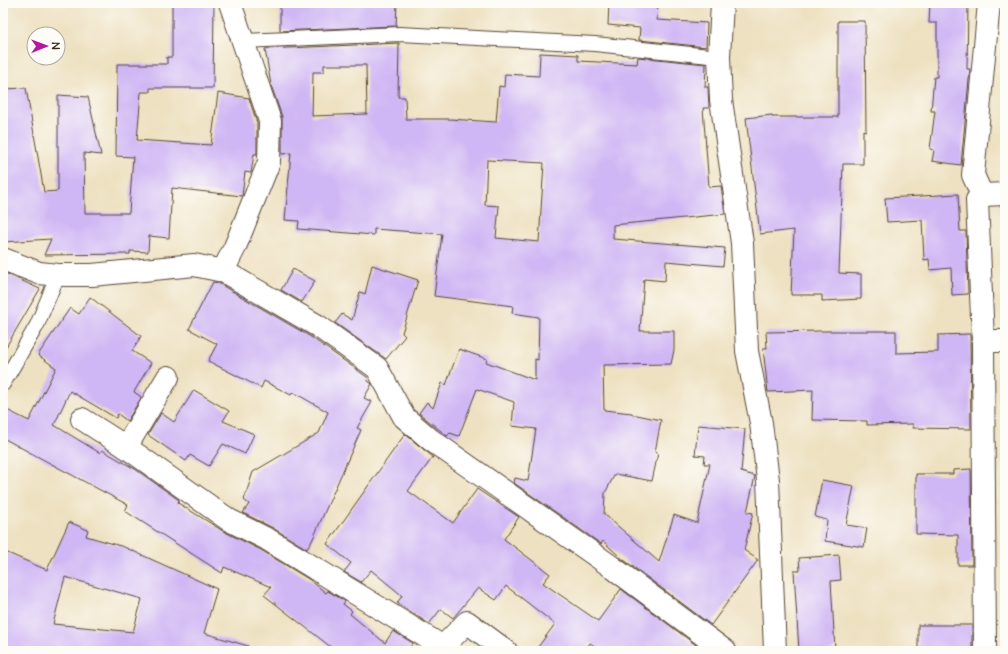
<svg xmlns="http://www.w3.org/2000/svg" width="1008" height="654" font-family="'Architects Daughter',sans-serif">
<rect width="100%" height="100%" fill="#fdfcf7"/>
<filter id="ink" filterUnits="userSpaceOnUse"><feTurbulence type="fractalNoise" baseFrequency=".025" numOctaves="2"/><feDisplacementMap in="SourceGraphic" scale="8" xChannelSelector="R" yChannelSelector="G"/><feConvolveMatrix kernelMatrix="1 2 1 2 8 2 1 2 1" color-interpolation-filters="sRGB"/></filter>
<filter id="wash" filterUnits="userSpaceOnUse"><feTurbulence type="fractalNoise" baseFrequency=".012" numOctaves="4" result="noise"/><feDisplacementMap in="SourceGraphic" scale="16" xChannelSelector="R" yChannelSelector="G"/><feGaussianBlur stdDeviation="0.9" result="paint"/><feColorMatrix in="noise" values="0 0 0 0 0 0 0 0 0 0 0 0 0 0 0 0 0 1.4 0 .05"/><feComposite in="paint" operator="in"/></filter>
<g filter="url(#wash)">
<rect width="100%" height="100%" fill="#eee1c1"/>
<g id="blocks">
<g fill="#cfb6f4" fill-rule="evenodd">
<path d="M172 3H214L213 88H150V92H141L137 140 211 145 218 93 249 98 257 123V154H254L251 173 245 172 242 196 172 188 169 238 149 236 148 252 130 251V254L44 255 51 239 3 242V89L26 88 44 192 58 191V95L88 97 101 155 84 153 85 213H129L133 157 116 156 117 64H167V57H172Z"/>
<path d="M280 3H397L396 26 280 31Z"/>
<path d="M609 3H658L657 20 707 23 706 47 639 40 640 28 608 25Z"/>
<path d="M930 3H968L967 69H970L961 165 932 161 934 150 930 149 935 111H931L934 77H937V23H929Z"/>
<path d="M838 21H865L866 131 863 130V164H843L839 273 861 274V299L822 301V295H791L794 230 760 234 746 118 772 115V117H838Z"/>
<path d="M399 43 398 97H405L406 119H449L496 122 499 86 504 87 505 74 539 76 540 53 578 55V61L637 64 638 57 706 64 705 87H708L709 108H703L709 187 721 186 725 214 613 225V239L725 248 723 266 666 261 665 281 644 279 640 331H674V350L671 364 603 365 604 410 632 413V414L661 420 655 452 658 453 652 481 615 474 605 493 604 514 659 562 674 515 697 523 710 464H704L705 456 695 455 698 425 745 429 741 472 755 476 747 512 753 513 744 550 758 560 711 625 620 557 603 541 601 544 514 483 515 478 528 481 536 429 512 426 514 402 477 389 459 436 450 433 447 436 419 413 427 402 433 408 442 383 446 385 459 349 487 359 486 362 535 380V359L538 360 539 317 512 313 513 306 434 296 442 234 374 229V235L298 229 299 221 285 220 291 153 282 154V117L271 85 265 49ZM324 65H366L367 114 312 116 313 72H324ZM487 160 544 163 539 242 496 238 499 206 485 205Z"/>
<path d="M958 194 960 231H966L968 294 952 295 951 268 930 270 929 259 924 260 922 220 887 222 885 198Z"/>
<path d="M372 265 418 280 402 333 405 336 386 359 335 323 342 314 352 320 360 292 365 294Z"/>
<path d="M293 269 315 281 302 302 281 290Z"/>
<path d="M3 272 40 289 3 352Z"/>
<path d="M213 282 218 283 311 337 367 377 368 381 372 384 364 398 372 402 357 428 361 430 311 543 307 549 273 528 243 513 249 504 244 500 253 472 319 433 328 412 293 392 291 395 264 381 261 388 208 361 217 344 189 329Z"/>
<path d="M90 297 141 336 132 351 151 363 134 392 140 396 141 398 127 421 118 414 116 418 70 391 54 425 100 453 102 450 135 469 179 500 178 503 223 531 261 550 310 580 326 593 328 591 345 601 343 604 352 611 350 614 385 643 393 631 413 643 407 651H336L264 595 271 587 224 567 222 573 125 511 128 505 3 438V408L29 421 56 368 38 355 70 308 79 314Z"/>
<path d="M821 331H896V353L938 352V335L970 334 971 429 913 428V424L867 425V421L812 420 813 390 768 392 763 348H767L766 332Z"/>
<path d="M194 390 229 411 223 421 254 434 245 454 223 444 209 466 190 455 186 461 148 435 161 413 174 422Z"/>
<path d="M405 434 433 457 408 491 453 523 477 489 519 517 504 539 550 574 543 583 598 621 621 589 696 645 692 651H602L590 643 584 651H535L555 624 506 586 496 600 478 588 453 618 441 609 429 624 397 603 402 596 399 593 371 570 361 582 344 572 351 563 327 544Z"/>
<path d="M971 469 972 565H958V535L916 534V474H953V470Z"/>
<path d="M822 480 854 486 846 525 867 528 864 547 825 541 827 520 815 517Z"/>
<path d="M69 522 88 530 86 536 124 547 217 589 204 633 248 646V651H131L99 648V651L46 649V651H3V551L47 570ZM65 577 142 599 133 632 53 624Z"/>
<path d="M839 555 841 580 831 581 835 649H832V651H799L794 571H800L799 558Z"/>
<rect x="918" y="625" width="54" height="26"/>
</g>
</g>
</g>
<g filter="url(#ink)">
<use href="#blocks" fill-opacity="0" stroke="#564536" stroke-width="1"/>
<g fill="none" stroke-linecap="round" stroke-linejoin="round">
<g stroke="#564536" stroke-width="16">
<g id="service">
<path d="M243 41 400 34 595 44 719 57"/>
<path d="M3 384 37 325 58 275"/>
</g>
</g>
<g stroke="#564536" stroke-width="24">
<g id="minor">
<path d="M982 195 973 175 989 3"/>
<path d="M3 259 39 273 58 275H92L194 265 223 271 318 326 377 368 404 417 431 440 612 567 725 651"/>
<path d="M223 271 235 247 269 162 270 121 230 3"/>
<path d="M983 341H1005"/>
<path d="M82 419 126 447 229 520 267 539 443 647"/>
<path d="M126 447 168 377"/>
<path d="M439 651 467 622 506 651"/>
<path d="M985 651 983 341 977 200 982 195 1005 194"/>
</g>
</g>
<g stroke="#564536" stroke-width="24">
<path id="tertiary" d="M722 3 719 57 721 100 742 243 747 351 761 423 768 480 775 651"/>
</g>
<use href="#service" stroke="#fff" stroke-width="14"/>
<use href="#minor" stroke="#fff" stroke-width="22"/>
<use href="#tertiary" stroke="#fff" stroke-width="22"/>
</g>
</g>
<rect width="1008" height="654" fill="none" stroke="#fdfcf7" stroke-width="16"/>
<g transform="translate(46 46) rotate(89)"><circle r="19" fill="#fdfcf7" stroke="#afa8a0"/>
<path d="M0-3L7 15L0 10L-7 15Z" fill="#b5179e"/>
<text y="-6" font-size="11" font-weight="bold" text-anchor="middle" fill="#3b2a1e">N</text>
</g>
</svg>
